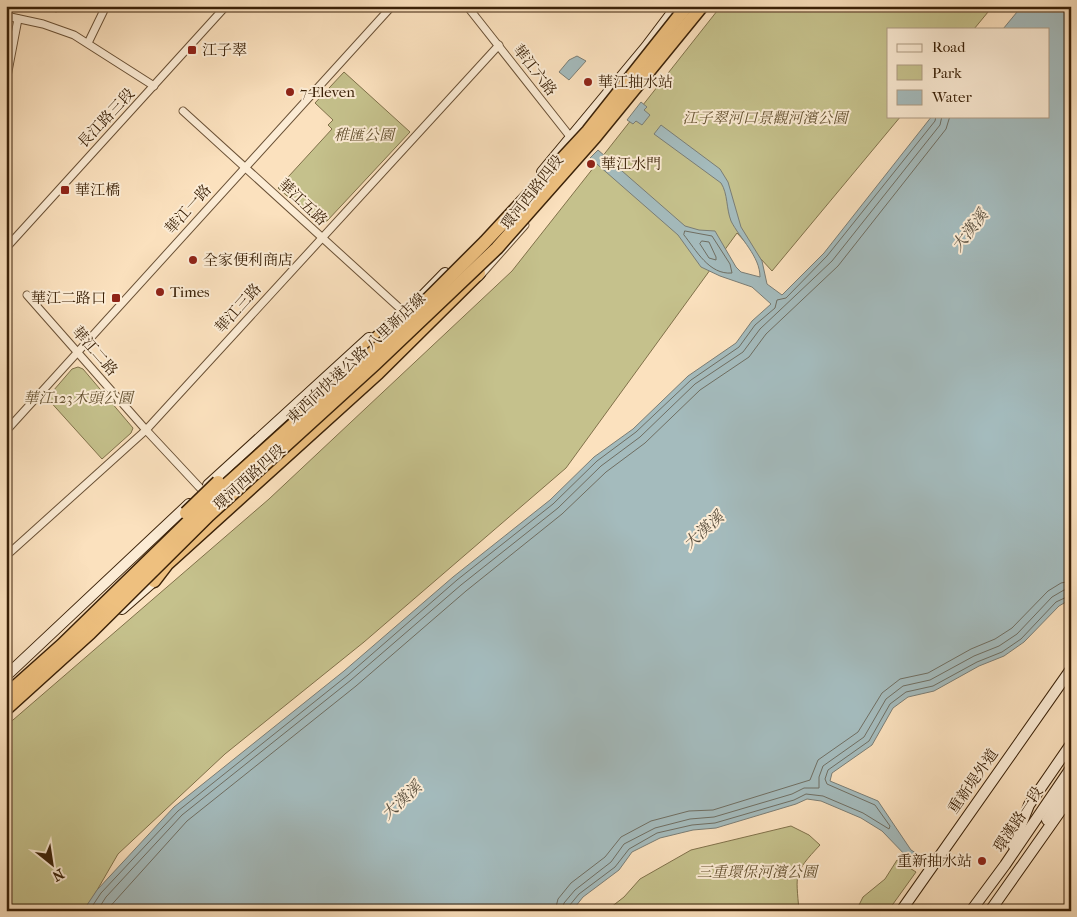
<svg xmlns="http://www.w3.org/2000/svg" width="1077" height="917" font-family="'IM FELL French Canon','Noto Serif TC',serif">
<rect width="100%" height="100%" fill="#fbe1be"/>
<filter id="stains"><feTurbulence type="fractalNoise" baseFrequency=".004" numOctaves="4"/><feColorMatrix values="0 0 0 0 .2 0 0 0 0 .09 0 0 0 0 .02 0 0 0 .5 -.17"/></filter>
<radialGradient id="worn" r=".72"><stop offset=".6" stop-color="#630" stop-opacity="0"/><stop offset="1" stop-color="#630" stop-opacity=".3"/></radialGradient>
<g fill="#c5c18c" stroke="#80714a">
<path d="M36 6H71L56 12Z"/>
<path d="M721 6H993L974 29H888V116H901L772 271 737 233 566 468 364 642 225 754 118 854 85 911H6V726L269 499 512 271Z"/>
<path d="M344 72 410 132 327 221 319 224 278 188 332 129 328 125 333 120 315 103Z"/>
<path d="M78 367 83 369 133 428 131 433 102 459 47 398 72 369Z"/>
<path d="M791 826 809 835 820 845C793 874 796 873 799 911H606L624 897 640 879 691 850Z"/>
<path d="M897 860 916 872 888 911H856L863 897 885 879Z"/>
</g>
<g fill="#a4bbbd" stroke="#7a7d75">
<path d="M1022 6H1071V599L1059 606 1024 642 1004 656 979 666 934 691 908 697 893 708 872 745 832 773 830 781 878 801 911 850 916 853 909 859 882 831 861 818 821 801 807 799 796 804 716 828 693 830 660 838 632 852 619 870 583 897 572 911H83L97 890 174 807 344 671 453 577 550 500 594 457 633 429 688 376 736 343 752 321 771 304 752 287 720 276 701 267 678 235 590 158 598 150 685 226 699 230 715 231 736 267 741 272 760 277C760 256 740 239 731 221 726 208 728 194 721 183L654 134 661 125 720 169 728 182 741 227 762 261 767 284 782 295 824 253 932 116H1048V29H1003Z"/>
<path d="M577 56 586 61 569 80 559 72 569 60Z"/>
<path d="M641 102 647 107 644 110 650 115 642 125 636 121 633 124 627 120Z"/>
</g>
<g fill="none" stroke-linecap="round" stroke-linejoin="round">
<g stroke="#6f6e62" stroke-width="1">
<path d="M685 231 712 236 730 264 732 273C709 275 696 250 684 235Z"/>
<path d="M702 241 709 242 716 257V260L709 258 700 244Z"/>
<path d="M89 911 101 893 178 811 348 675 457 580 553 504 597 461 636 432 691 380 739 347 755 325 775 308 777 300 786 298 827 256 935 121 936 116"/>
<path d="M97 911 106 897 182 815 351 680 461 585 558 508 601 466 640 437 695 384 743 352 760 329 832 261 940 125 942 116"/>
<path d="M106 911 187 821 356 686 466 591 562 514 606 472 645 443 700 390 749 357 766 334 838 266 946 129 950 116"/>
<path d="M555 911 558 899 571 883 605 857 621 837 651 821 689 811 713 810 810 780 818 760 858 732 882 693 900 679 928 673 971 649 995 639 1012 628 1048 591 1061 583 1071 581"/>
<path d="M562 911 564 903 575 890 611 862 624 844 655 828 690 819 714 817 792 794 804 788H819V777L823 766 864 737 886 699 903 686 930 680 974 656 999 646 1017 634 1052 597 1064 590 1071 589"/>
<path d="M568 911 569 906 579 894 615 867 629 849 657 833 692 825 715 823 794 800 806 794 823 796 863 813 889 829 890 826 875 805 827 784 825 779 828 770 869 741 890 704 906 692 933 686 977 662 1002 652 1021 639 1056 602 1071 595"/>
</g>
<g stroke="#6a5136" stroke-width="9">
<g id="street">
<path d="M467 6 572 139"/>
<path d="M6 16 43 24 74 35 154 86"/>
<path d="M88 43 106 6"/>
<path d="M6 82 18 19"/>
<path d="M183 111 405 313"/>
<path d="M6 248 226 6"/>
<path d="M479 277 525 225"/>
<path d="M27 295 146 430 202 490"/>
<path d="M6 431 392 6"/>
<path d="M6 556 146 430 499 45"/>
</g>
</g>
<g stroke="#3a2108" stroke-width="12">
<g id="secondary">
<path d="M542 172 646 47 677 6"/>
<path d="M398 321 445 273"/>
<path d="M208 485 369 338"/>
<path d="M122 609 154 581"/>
<path d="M6 676 189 504"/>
<path d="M1047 820 1071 783"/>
<path d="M1013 845 1029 805 1071 744"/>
<path d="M901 911 1071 669"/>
<path d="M971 911 1005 865 1071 768"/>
<path d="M990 911 1071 796"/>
</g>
</g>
<g stroke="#3a2108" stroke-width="15">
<g id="highway">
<path d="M364 350 402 315"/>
<path d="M154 581 167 564 378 373 479 273"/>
</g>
</g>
<use href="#street" stroke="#fcecd5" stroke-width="7"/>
<use href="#secondary" stroke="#fcecd5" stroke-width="10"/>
<use href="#highway" stroke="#eec07f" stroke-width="12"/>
<g stroke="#3a2108" stroke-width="15" stroke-linecap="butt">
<g id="highway-bridge">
<path d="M186 513 218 482"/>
<path d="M6 695 62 645 225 486 390 337 485 242 588 131 687 6"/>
<path d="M6 709 90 633 209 515 375 364 497 248 595 137 702 6"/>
</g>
</g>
<use href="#highway-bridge" stroke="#eec07f" stroke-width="12"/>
</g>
<g fill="#8f2418" stroke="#fcecd5" stroke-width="2">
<rect x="187" y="45" width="10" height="10" rx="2.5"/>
<circle cx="588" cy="82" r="5"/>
<circle cx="290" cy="92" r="5"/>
<circle cx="591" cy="164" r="5"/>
<rect x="60" y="185" width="10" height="10" rx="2.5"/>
<circle cx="193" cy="260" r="5"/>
<circle cx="160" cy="292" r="5"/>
<rect x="111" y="293" width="10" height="10" rx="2.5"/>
<circle cx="982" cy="861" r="5"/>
</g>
<g text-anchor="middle" stroke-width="4" stroke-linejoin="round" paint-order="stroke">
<g font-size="15" fill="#3a2108" stroke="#fcecd5" text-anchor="start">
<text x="202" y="55">江子翠</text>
<text x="598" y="87">華江抽水站</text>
<text x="300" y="97">7-Eleven</text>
<text x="601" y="169">華江水門</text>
<text x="75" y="195">華江橋</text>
<text x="203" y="265">全家便利商店</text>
<text x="170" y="297">Times</text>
<text x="106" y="303" text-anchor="end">華江二路口</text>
<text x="972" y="866" text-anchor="end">重新抽水站</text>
</g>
<g font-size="15" fill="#3a2108" stroke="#fcecd5">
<text transform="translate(535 70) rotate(52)" y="5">華江六路</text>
<text transform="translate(106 118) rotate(-47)" y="5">長江路三段</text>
<text transform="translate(532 192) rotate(-52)" y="5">環河西路四段</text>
<text transform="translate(303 202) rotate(43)" y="5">華江五路</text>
<text transform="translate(188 209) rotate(-48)" y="5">華江一路</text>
<text transform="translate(238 308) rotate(-48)" y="5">華江三路</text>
<text transform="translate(95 351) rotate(49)" y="5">華江二路</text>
<text transform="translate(356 358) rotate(-43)" y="5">東西向快速公路 八里新店線</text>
<text transform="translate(249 477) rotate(-42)" y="5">環河西路四段</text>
<text transform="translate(973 781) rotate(-55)" y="5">重新堤外道</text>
<text transform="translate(1018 819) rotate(-56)" y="5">環漢路一段</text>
</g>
<g font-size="15" font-style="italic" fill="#645130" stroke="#fcecd5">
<text x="765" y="123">江子翠河口景觀河濱公園</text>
<text x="364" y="140">稚匯公園</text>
<text x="78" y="403">華江123木頭公園</text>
<text x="757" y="877">三重環保河濱公園</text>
</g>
<g font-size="16" font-style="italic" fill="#5a4f3e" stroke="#fcecd5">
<text transform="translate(969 230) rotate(-52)" y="6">大漢溪</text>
<text transform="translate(703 530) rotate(-42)" y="6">大漢溪</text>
<text transform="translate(401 800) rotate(-43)" y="6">大漢溪</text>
</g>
</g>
<rect width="1077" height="917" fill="none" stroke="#fbe1be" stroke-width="25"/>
<rect x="8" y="8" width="1062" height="902" fill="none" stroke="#3a2108" stroke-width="2.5"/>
<rect x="12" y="12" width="1052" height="892" fill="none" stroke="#3a2108"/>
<rect x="887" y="28" width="162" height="90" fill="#fcecd5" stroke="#ae9b83"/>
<rect x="897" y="44" width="25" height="8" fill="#fcecd5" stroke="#ae9b83"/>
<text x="932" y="52" font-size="15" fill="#3a2108">Road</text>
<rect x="897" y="65" width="25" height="15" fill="#c5c18c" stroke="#ae9b83"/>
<text x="932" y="78" font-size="15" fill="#3a2108">Park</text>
<rect x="897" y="90" width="25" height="15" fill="#a4bbbd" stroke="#ae9b83"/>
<text x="932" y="102" font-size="15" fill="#3a2108">Water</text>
<g transform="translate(52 864) rotate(150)" stroke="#fcecd5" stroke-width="4" paint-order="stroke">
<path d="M0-4L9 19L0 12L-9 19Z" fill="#3a2108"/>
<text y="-8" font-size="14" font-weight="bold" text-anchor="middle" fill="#3a2108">N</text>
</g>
<rect width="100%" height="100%" filter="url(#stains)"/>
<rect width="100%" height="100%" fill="url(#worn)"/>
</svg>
